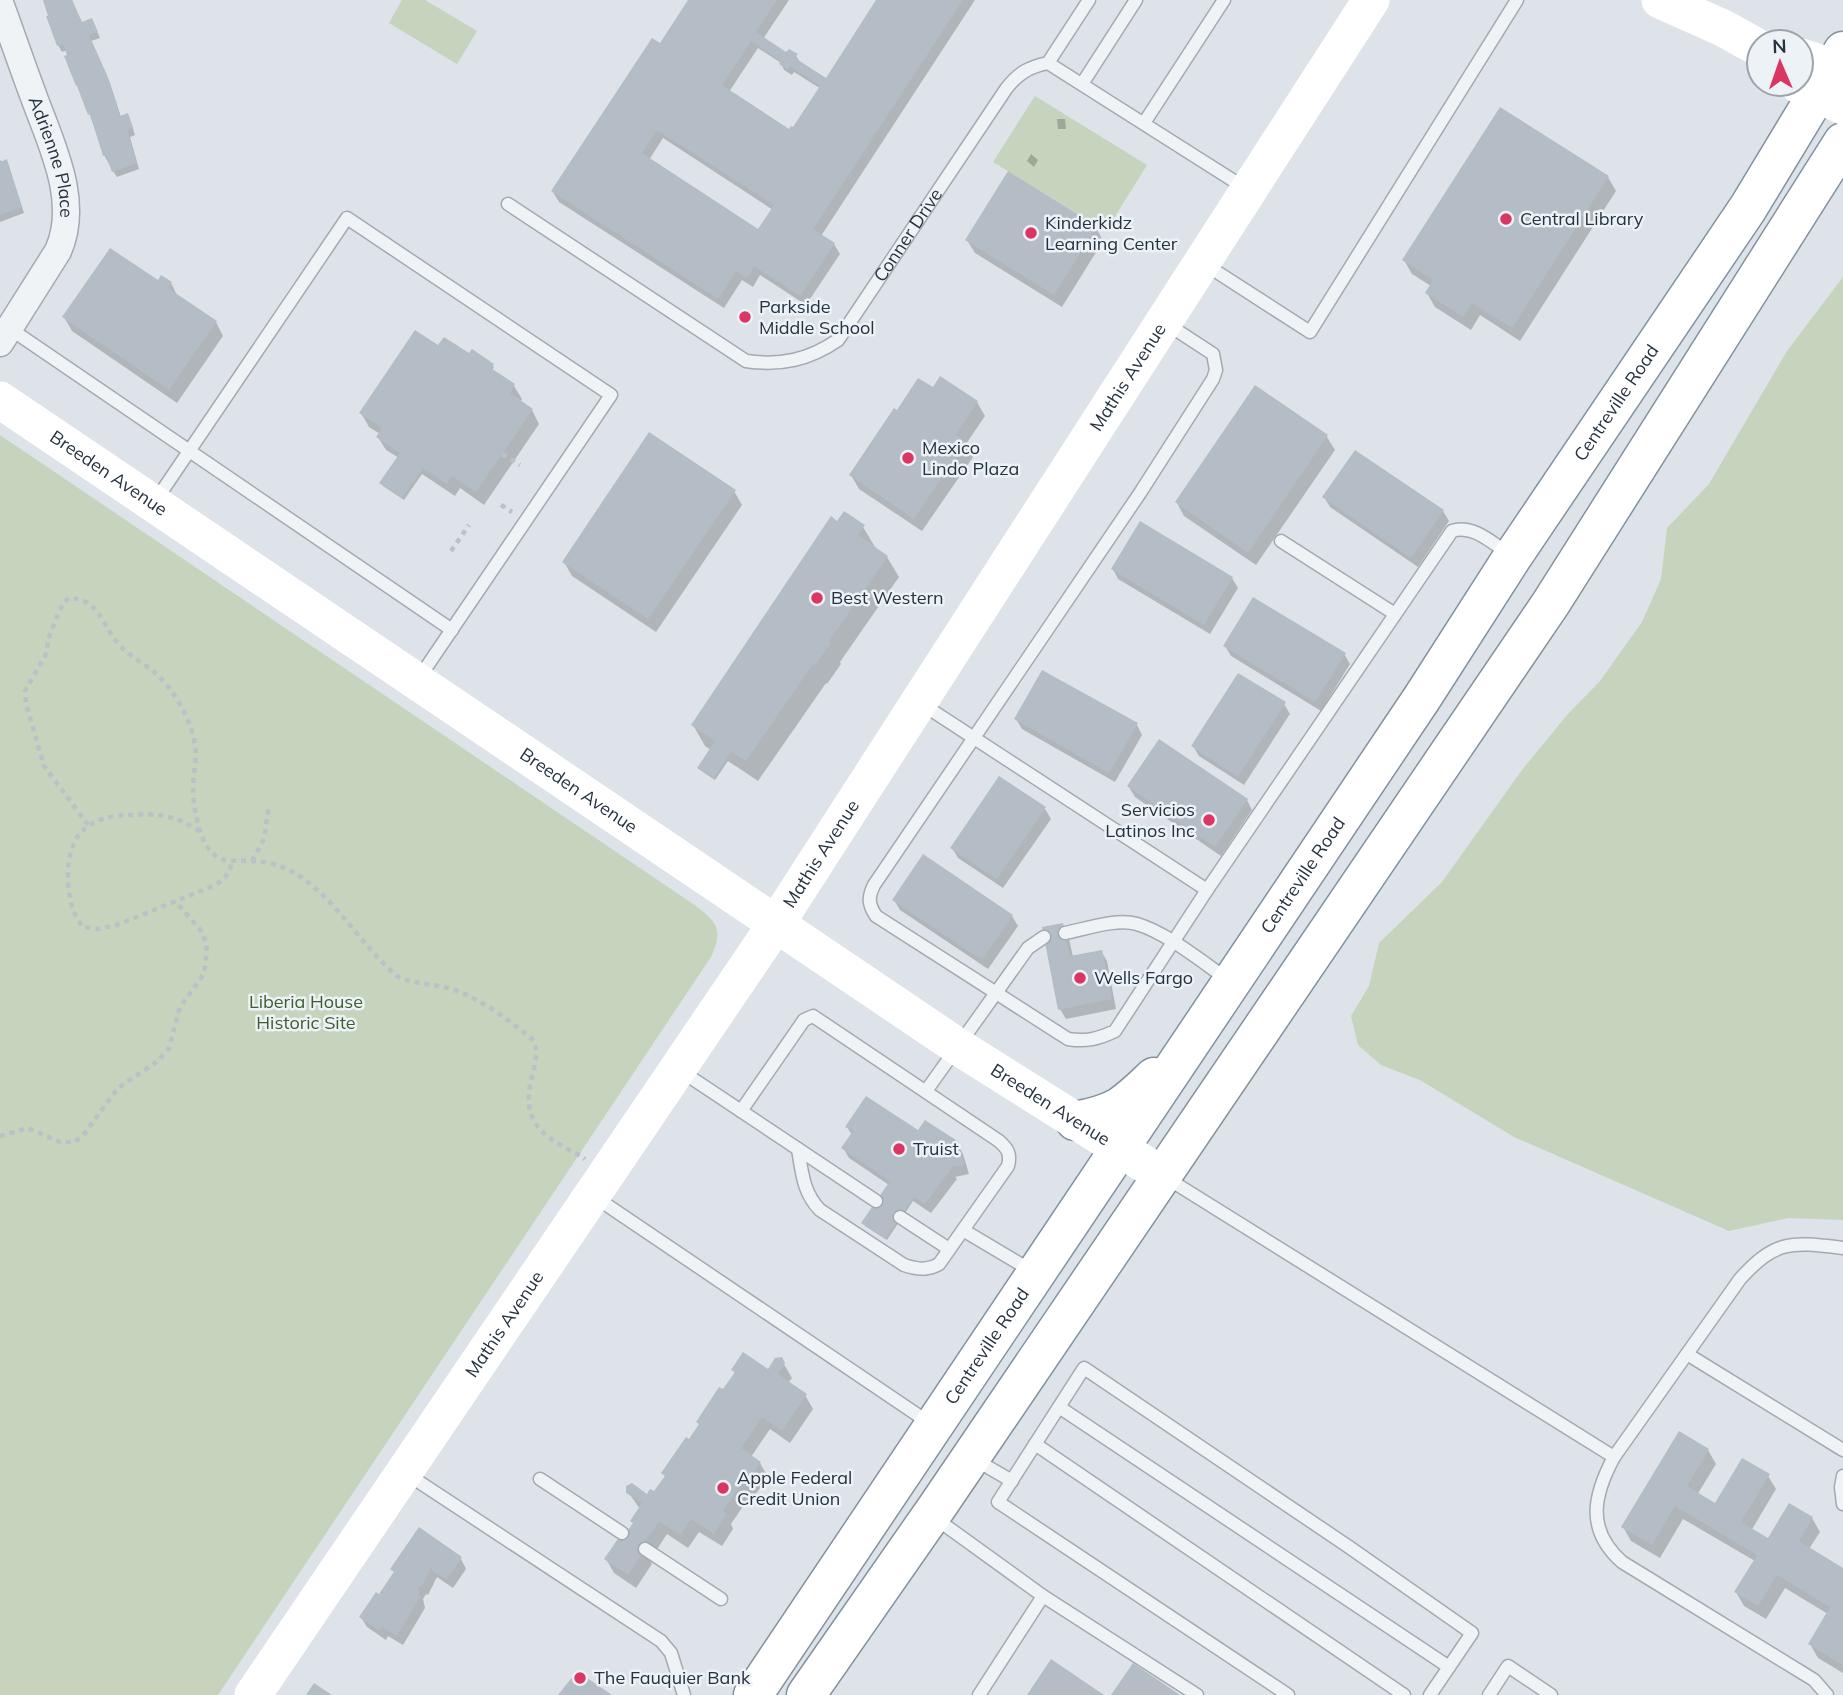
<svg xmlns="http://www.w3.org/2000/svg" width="1843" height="1695" font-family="Mulish,sans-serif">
<rect width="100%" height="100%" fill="#dde3e8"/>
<g fill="#c6d3bd">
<path d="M402 0H425L477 31 457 64 389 23Z"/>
<path d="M1035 96 1147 165 1106 231 993 162Z"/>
<path d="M1843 277V1220L1788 1218 1729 1231 1514 1137 1420 1080 1381 1065 1358 1045 1351 1016 1369 986 1379 943 1442 882 1522 770 1567 715 1600 681 1642 622 1661 579 1667 528 1709 484 1787 351Z"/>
<path d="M0 435 696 906C718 923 723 930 711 957L218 1695H0Z"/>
</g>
<g fill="#0003" fill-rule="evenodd">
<path d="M45 0H72L82 24 95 26 100 38 91 41 110 83 121 117 131 122 135 135 130 137 139 169 117 177 113 171 104 155 67 50 62 52 58 45Z"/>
<path d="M691 0H789L763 39 787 55 796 56 800 62 826 80 878 0H975L821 236 834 244 840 254 806 305 760 275 753 287 742 280 724 308 559 202 553 192 661 45ZM758 48 781 63 784 70 792 75 794 72 821 89 794 130 790 131 729 92ZM663 138 773 210 759 231 649 160Z"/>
<path d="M1057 119H1065L1066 129H1058Z"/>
<path d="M1031 154 1038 160 1034 167 1027 161Z"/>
<path d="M0 160 9 168 24 213 0 222Z"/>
<path d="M1608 177 1616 191 1520 341 1480 315 1471 330 1435 307 1427 293 1431 286 1412 274 1404 260Z"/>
<path d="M1096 227 1103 241 1062 307 975 253 967 240Z"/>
<path d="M158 283H171L178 297 216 322 223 336 177 403 72 331 64 317Z"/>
<path d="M439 348 469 356 492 365 494 367 492 370 514 386 522 399 520 402 532 410 539 424 484 505 460 488 455 496 422 474 404 500 383 486 382 483 399 458 386 450 378 437 380 434 369 427 361 413Z"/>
<path d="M1255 388 1327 437 1335 450 1256 565 1184 516 1177 503Z"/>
<path d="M933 389 977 402 985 416 966 444 973 457 922 531 859 489 851 475 897 412Z"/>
<path d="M734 491 742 505 656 632 572 576 564 562Z"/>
<path d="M1324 497 1443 511 1449 521 1418 567 1330 507Z"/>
<path d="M838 523 863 527 875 547 887 557 899 577 840 662 841 664 827 684 826 683 758 781 728 761 715 780 699 768 711 750 705 746 693 725Z"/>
<path d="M1113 569 1232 578 1238 588 1210 634 1118 579Z"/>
<path d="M1225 646 1344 654 1350 664 1321 711 1231 656Z"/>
<path d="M1284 704 1290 714 1244 785 1199 756 1193 746Z"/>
<path d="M1016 719 1137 725 1142 735 1115 782 1022 729Z"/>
<path d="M1129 787 1247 800 1252 810 1221 856 1135 797Z"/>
<path d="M1045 809 1051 819 1003 888 958 858 952 848Z"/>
<path d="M894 900 1012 916 1018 926 988 969 900 910Z"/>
<path d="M1063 925 1068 934 1073 957 1101 951 1107 961 1116 1009 1066 1019 1060 1009Z"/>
<path d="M847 1127 918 1133 957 1144 963 1154 969 1174 955 1177 957 1179 931 1213 913 1201 887 1240 865 1226 889 1185 849 1158 843 1148 852 1135Z"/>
<path d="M781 1359 792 1378 788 1383 805 1395 813 1409 790 1443 770 1429 751 1457 760 1463 768 1477 755 1495 752 1493 731 1524 733 1529 722 1546 699 1532 688 1548 667 1534 650 1560 652 1564 636 1588 614 1573 606 1559 634 1525 640 1509 628 1492 648 1496 655 1494 666 1478 663 1473 690 1442 735 1374 733 1370 768 1372Z"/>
<path d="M1708 1450 1716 1464 1697 1495 1716 1506 1768 1476 1776 1489 1751 1531 1768 1541 1812 1518 1820 1532 1809 1549 1843 1570V1673L1818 1658 1810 1644 1828 1614 1785 1588 1766 1619 1744 1606 1736 1592 1755 1561 1683 1519 1660 1558 1631 1541 1623 1527Z"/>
<path d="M420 1530 461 1559 466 1569 453 1588 437 1577 428 1595 426 1594 423 1599 425 1608 403 1645 388 1636 386 1640 367 1627 361 1617 379 1596Z"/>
</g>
<g fill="#b4bdc6" fill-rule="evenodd">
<path d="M43 0H72L82 22 92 18 98 32 89 35 107 75 120 116 128 113 133 128 127 130 137 163 112 172 106 155 103 156 90 114 88 115 77 86H76L64 56 67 55 63 44 57 46 46 16H48Z"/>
<path d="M688 0H777L756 32 786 52 789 49 798 54 795 58 826 78 876 0H963L813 229 835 243 800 296 754 266 747 278 736 271 718 299 551 191 652 38 660 43ZM751 41 781 61 779 64 788 70 790 66 820 86 793 127 791 126 789 129 722 85ZM657 130 774 205 758 229 642 153Z"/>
<path d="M1500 107 1609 176 1512 328 1472 303 1463 317 1425 293 1433 280 1402 260Z"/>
<path d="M7 159 22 207 0 215V162Z"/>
<path d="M1008 171 1097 226 1054 295 965 240Z"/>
<path d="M110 248 158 280 161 275 172 282 168 288 217 321 169 390 62 317Z"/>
<path d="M415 330 438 345 444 337 469 353 472 349 494 364 491 368 515 384 510 393 533 409 476 492 452 476 447 484 423 468 402 498 379 483 400 453 376 437 382 428 359 413Z"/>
<path d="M940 376 978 401 956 435 966 442 914 519 849 475 894 408 897 410 918 378 933 387Z"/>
<path d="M1255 385 1328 435 1248 553 1175 502Z"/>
<path d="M649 432 736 490 648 619 562 562Z"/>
<path d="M1355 450 1444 510 1411 558 1322 497Z"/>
<path d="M844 511 865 525 858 535 888 556 829 641 831 643 815 665 813 664 746 761 731 752 713 779 697 768 715 741 691 725 831 516 837 521Z"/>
<path d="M1140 521 1233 577 1204 625 1111 569Z"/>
<path d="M1253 597 1346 653 1315 702 1223 646Z"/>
<path d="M1042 670 1138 723 1109 773 1014 719Z"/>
<path d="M1238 673 1286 702 1238 777 1191 746Z"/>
<path d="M1159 739 1248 799 1215 847 1127 786Z"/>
<path d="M999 776 1046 807 997 879 950 848Z"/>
<path d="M923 854 1013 915 982 960 892 900Z"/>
<path d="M1063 923 1070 956 1102 950 1112 999 1058 1010 1042 927Z"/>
<path d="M866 1096 918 1130 925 1120 959 1142 951 1153 961 1151 964 1165 951 1167 952 1168 925 1204 914 1197 885 1239 861 1223 890 1181 841 1148 853 1131 845 1127Z"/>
<path d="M743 1352 768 1369 775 1358 782 1357 785 1363 778 1374 807 1394 782 1431 762 1417 741 1448 761 1462 747 1482 744 1480 723 1511 727 1514 714 1534 691 1519 680 1535 659 1521 642 1547 645 1549 628 1575 604 1559 622 1533 625 1535 633 1523 630 1521 642 1503 626 1493V1486L632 1483 647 1494 650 1489 654 1491 665 1476 661 1473 686 1437 689 1439 699 1424 696 1422 719 1387 723 1389 735 1372 731 1370Z"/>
<path d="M1679 1431 1709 1449 1687 1486 1715 1503 1742 1458 1770 1474 1741 1522 1768 1538 1789 1503 1813 1517 1799 1541 1843 1568V1665L1808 1644 1830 1607 1777 1575 1758 1606 1734 1592 1757 1555 1675 1506 1652 1545 1621 1527Z"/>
<path d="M419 1527 462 1557 447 1579 434 1573 431 1568 422 1587 420 1585 418 1588 420 1597 397 1636 382 1627 380 1631 359 1617 376 1592 379 1594 394 1572 390 1569Z"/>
<path d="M1051 1659 1104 1695H1027Z"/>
<path d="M1133 1663 1180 1695H1111Z"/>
<path d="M577 1671 612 1695H558Z"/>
<path d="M314 1683 332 1695H306Z"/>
</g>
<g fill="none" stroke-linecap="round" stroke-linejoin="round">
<g stroke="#a2aab2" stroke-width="15">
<g id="lane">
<path d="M1048 63 1089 0"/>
<path d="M1082 84 1136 0"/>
<path d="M1144 123 1224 0"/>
<path id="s1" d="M508 204 746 361C780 366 809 360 838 340L1006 89C1018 73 1029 67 1048 63L1245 188"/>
<path d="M1203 263 1310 332 1517 0"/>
<path d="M1167 324 1213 354 1216 370 1213 379 1140 493 874 885C868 897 868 904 876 916L1068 1039C1086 1042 1098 1039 1115 1031L1207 890 1452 531C1473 524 1492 543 1509 554"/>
<path d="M9 328 452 630"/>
<path d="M156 500 347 218 611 395 419 678"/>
<path d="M1281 541 1395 614"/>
<path d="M922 704 1207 890"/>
<path d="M1065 933C1086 929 1116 918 1137 924 1167 933 1201 961 1227 979"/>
<path d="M681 1071 876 1201"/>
<path d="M926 1091 1028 948 1044 937"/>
<path d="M741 1111 804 1020 813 1016 999 1141C1008 1149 1011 1154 1008 1166L939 1264C927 1271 916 1269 904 1265L820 1210C803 1193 802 1172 798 1149"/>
<path d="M1165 1177 1614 1457"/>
<path d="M595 1197 931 1424"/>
<path d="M900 1217 949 1249"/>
<path d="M963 1230 1032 1271"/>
<path d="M1687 1354 1843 1450"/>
<path d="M1059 1407 1449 1667"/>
<path d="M1035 1444 1404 1695"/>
<path d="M974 1459 1012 1481"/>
<path d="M407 1474 661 1641 671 1653 684 1695"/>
<path d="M1843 1476 1841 1487 1843 1504"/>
<path d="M540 1479 622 1533"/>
<path d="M935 1518 1043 1596 979 1695"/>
<path d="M645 1549 721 1599"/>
<path d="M1043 1596 1197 1695"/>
<path d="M1288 1695 998 1502 1084 1368 1349 1547 1472 1633 1430 1695"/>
<path d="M1489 1695 1508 1666 1551 1695"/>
<path d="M1827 1695 1814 1680 1622 1562C1586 1530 1593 1496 1614 1457L1740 1279C1776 1239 1792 1242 1843 1248"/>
</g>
</g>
<g stroke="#a2aab2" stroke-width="29">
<g id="street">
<path id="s2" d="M0 3C12 36 23 68 35 100 52 146 80 202 58 251L0 343"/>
</g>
</g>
<g stroke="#8392a0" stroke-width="41">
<g id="highway">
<path d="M1075 1121C1118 1113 1123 1106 1154 1077"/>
<path id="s5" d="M753 1695 1422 698 1513 556 1748 208 1843 51"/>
<path d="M806 1695 937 1507 1551 603 1843 142"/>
</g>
</g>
<g stroke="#bbc1c7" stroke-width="4.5" stroke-dasharray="5 5" stroke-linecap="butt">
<path d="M502 454 520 465"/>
<path d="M501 505 512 512"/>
<path d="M451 551 469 525"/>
<path d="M88 825 44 766 26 704 25 691 45 656 50 634 58 614 64 602 69 598C99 599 101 623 117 642 127 655 142 662 154 672 173 688 192 721 195 745 197 759 193 774 193 787 193 804 197 824 203 839 217 868 232 859 257 861 267 862 278 865 287 869 330 889 361 946 397 976 414 985 433 983 451 989 480 998 509 1020 532 1039 547 1060 515 1093 536 1124 546 1140 570 1149 585 1159"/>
<path d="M200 831C192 827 184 821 175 819 161 814 147 814 132 815 90 815 68 832 68 876 68 893 71 913 83 927L97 929 117 925 213 886C224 880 229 875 232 862"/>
<path d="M252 861 264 839 269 805"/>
<path d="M0 1136 28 1128 60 1142H75L84 1134 118 1088 158 1061 169 1048 180 1007 201 978 205 968 207 948 203 933 175 901"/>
</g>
<use href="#lane" stroke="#f0f3f6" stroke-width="12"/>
<use href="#street" stroke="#f0f3f6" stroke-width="26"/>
<g stroke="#fff" stroke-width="37">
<path d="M1660 0 1723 28 1759 48"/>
<path d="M1801 57 1843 70"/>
<path d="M1797 84 1843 106"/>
<path id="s3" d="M0 400 957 1046 1162 1175"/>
<path id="s4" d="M253 1695 776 924 1371 0"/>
</g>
<use href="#highway" stroke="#fff" stroke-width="38"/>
</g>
<g fill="#da3563" stroke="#ecf2f6" stroke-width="2.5">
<circle cx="1506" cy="219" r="7"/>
<circle cx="1031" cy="233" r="7"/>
<circle cx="745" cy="317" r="7"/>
<circle cx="908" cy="458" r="7"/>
<circle cx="817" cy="598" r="7"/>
<circle cx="1209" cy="820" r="7"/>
<circle cx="1080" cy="978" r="7"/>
<circle cx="899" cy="1149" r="7"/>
<circle cx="723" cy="1488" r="7"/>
<circle cx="580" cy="1678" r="7"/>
</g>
<g text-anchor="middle" stroke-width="5" stroke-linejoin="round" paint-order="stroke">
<g font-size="18" fill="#253240" stroke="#ecf2f6">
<text dy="6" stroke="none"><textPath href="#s2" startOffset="163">Adrienne Place</textPath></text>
<text dy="6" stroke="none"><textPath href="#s1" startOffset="508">Conner Drive</textPath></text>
<text dy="6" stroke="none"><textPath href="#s4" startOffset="1582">Mathis Avenue</textPath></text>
<text dy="6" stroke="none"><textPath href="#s5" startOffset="1554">Centreville Road</textPath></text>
<text dy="6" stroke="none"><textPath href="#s3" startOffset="131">Breeden Avenue</textPath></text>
<text dy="6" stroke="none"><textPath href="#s3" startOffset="698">Breeden Avenue</textPath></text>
<text dy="6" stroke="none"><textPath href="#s4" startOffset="1015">Mathis Avenue</textPath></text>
<text dy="6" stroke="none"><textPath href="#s5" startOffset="987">Centreville Road</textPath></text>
<text dy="6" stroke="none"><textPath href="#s3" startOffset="1265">Breeden Avenue</textPath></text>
<text dy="6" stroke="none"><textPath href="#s4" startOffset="448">Mathis Avenue</textPath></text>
<text dy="6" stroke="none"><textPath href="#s5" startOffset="420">Centreville Road</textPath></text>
</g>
<g font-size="18" fill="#253240" stroke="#ecf2f6" text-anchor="start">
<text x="1520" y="225">Central Library</text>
<text x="1045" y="229">Kinderkidz<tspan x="1045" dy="21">Learning Center</tspan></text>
<text x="759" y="313">Parkside<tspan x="759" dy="21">Middle School</tspan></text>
<text x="922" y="454">Mexico<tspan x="922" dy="21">Lindo Plaza</tspan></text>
<text x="831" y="604">Best Western</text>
<text x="1195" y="816" text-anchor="end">Servicios<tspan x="1195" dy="21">Latinos Inc</tspan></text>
<text x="1094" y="984">Wells Fargo</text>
<text x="913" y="1155">Truist</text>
<text x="737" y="1484">Apple Federal<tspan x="737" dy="21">Credit Union</tspan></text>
<text x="594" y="1684">The Fauquier Bank</text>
</g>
<g font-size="18" fill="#3f5d31" stroke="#ecf2f6">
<text x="306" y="1008">Liberia House<tspan x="306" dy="21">Historic Site</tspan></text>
</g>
</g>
<g transform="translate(1780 63) rotate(358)"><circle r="33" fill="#ecf2f6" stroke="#9ca5ad" stroke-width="2"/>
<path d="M0-5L12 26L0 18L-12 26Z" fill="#da3563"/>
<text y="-10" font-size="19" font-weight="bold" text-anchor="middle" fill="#253240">N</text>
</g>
</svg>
